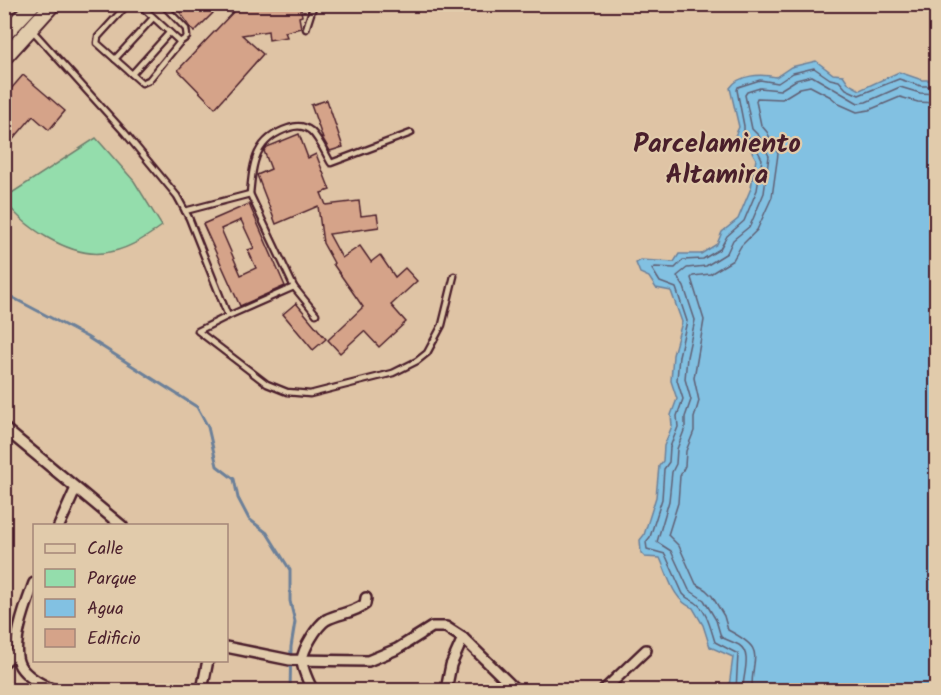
<svg xmlns="http://www.w3.org/2000/svg" width="941" height="695" font-family="Kalam,sans-serif">
<rect width="100%" height="100%" fill="#dfc4a5"/>
<filter id="ink" filterUnits="userSpaceOnUse"><feTurbulence type="fractalNoise" baseFrequency=".0167" numOctaves="2"/><feDisplacementMap in="SourceGraphic" scale="12" xChannelSelector="R" yChannelSelector="G"/><feConvolveMatrix kernelMatrix="1 2 1 2 8 2 1 2 1" color-interpolation-filters="sRGB"/></filter>
<g filter="url(#ink)">
<path fill="#94ddac" stroke="#6f7e6c" stroke-width="1.5" d="M96 138 134 181 162 226C144 239 125 251 103 253 71 257 19 226 4 198Z"/>
<path fill="#82c1e2" stroke="#6c8099" stroke-width="1.5" d="M816 61 833 74 843 75 849 84 860 90 899 72 922 80H936V690H731L729 687 733 657 710 647 703 625 693 608C673 601 668 575 660 558L645 557 641 553 640 540 644 535 656 497 659 466 663 461 664 446 672 426 671 415 677 399 671 381 673 355 682 322 671 291 656 288 649 277 640 273 636 263 641 260 674 262 679 254H701L717 244 722 232 738 219 751 188 756 159 747 143 735 136 739 127 730 88C739 74 761 74 776 77L791 67Z"/>
<g fill="none" stroke-linecap="round" stroke-linejoin="round">
<g stroke="#606074" stroke-width="1.5">
<path d="M736 690 738 654 715 642C711 630 707 610 695 602 690 599 687 599 683 594L665 554 647 549 646 542 650 537 662 499 664 469 669 462 670 447 678 427 677 416 683 399 677 380 679 356 687 321 676 288 660 282 652 269 655 267 675 268 683 260 703 259 720 249 727 236 744 221 757 190 762 159 752 140 744 133V126L737 90 738 87 760 80 778 83 793 73 814 68 830 79 839 81 846 89 859 95 899 79 921 86H936"/>
<path d="M743 690C742 677 753 654 739 645 733 642 727 640 721 637L716 620 704 600 689 590 671 551 657 542 669 501 672 472 676 464 677 449 685 428V417L691 400 685 379 687 357 695 320 684 287 677 276 687 268 706 266 727 253 733 240 750 226 764 193 769 156 759 136 752 129 745 95 747 92 760 88 780 90 796 80 812 76 858 103 866 102 900 87 920 93 936 94"/>
<path d="M752 690C751 654 768 651 728 630L724 616 712 596 706 590 696 584 679 546 668 535 678 503 680 476 685 466 686 451 694 431V418L699 401 694 378 704 320 691 278 693 276 710 274 733 260 741 246 757 230 772 197 778 154 767 132 761 125 756 101 757 98 782 99 800 88 810 86 831 97 839 104 857 112 869 110 900 97 918 102 936 103"/>
</g>
<path stroke="#6c8099" stroke-width="3" d="M4 293 87 337 197 407 208 427 217 466 234 479 238 498 249 519 267 533 290 570V601L295 622 291 647 290 690"/>
</g>
<g fill="#d5a389" stroke="#4a1f2b" stroke-width="1.5" fill-rule="evenodd">
<path d="M174 4H222L194 32Z"/>
<path d="M231 4H249V8L263 4H300L302 16 299 17 301 28 285 32 287 37 269 40 268 31 242 35 263 54 215 108 178 70 236 9Z"/>
<path d="M23 75 65 111 49 130 33 116 4 150V97Z"/>
<path d="M327 100 343 147 330 151 323 139 311 105Z"/>
<path d="M299 134 308 158 316 154 330 190 321 193 326 205 359 201 361 216 377 214 379 227 329 234 342 258 360 246 371 262 380 255 395 277 405 268 417 281 391 305 406 322 379 347 364 331 340 353 328 340 363 307 333 264 334 263 323 243 318 206 276 224 257 175 271 169 264 151 267 147Z"/>
<path d="M249 204 285 286 240 306 203 224ZM241 220 254 248 248 250 256 268 241 275 221 229Z"/>
<path d="M296 303 326 339 313 350 283 314Z"/>
</g>
<g fill="none" stroke-linecap="round" stroke-linejoin="round">
<g stroke="#4a1f2b" stroke-width="9">
<g id="lane">
<path d="M128 4 98 37 97 43 142 83 149 80 180 42"/>
<path d="M139 4 180 42 187 37 186 29 162 4"/>
<path d="M306 29 314 4"/>
<path d="M32 30 125 133 177 196 189 218 228 316 294 287"/>
<path d="M115 59 153 18"/>
<path d="M132 74 169 33"/>
<path d="M250 194C253 162 255 139 289 128 297 125 305 126 311 131 319 138 325 153 331 163L411 133"/>
<path d="M185 211 250 194 294 287 316 314"/>
<path d="M228 316 198 331 267 384 287 392 310 394 393 373 417 361 427 353 442 325 454 276"/>
</g>
</g>
<g stroke="#4a1f2b" stroke-width="14">
<g id="street">
<path d="M4 428 122 526"/>
<path d="M59 526 76 488"/>
<path d="M34 583C27 602 9 647 20 666 27 677 42 685 54 690"/>
<path d="M226 647 290 660 368 661 397 649 432 627H446L463 638 516 690"/>
<path d="M4 662 15 653"/>
<path d="M202 690 208 660"/>
<path d="M313 690C309 684 302 668 302 660 303 649 317 626 326 620 339 613 354 613 365 604L366 598"/>
<path d="M446 690 451 665 463 638"/>
<path d="M604 690 646 650"/>
</g>
</g>
<g stroke="#4a1f2b" stroke-width="18">
<g id="secondary">
<path d="M4 35 33 4"/>
<path d="M4 58 53 4"/>
</g>
</g>
<use href="#lane" stroke="#e1cbab" stroke-width="4.5"/>
<use href="#street" stroke="#e1cbab" stroke-width="9"/>
<use href="#secondary" stroke="#e1cbab" stroke-width="14"/>
</g>
</g>
<g text-anchor="middle" stroke-width="4.5" stroke-linejoin="round" paint-order="stroke">
<g font-size="27" font-weight="bold" fill="#4a1f2b" stroke="#e1cbab">
<text x="717" y="152">Parcelamiento<tspan x="717" dy="31">Altamira</tspan></text>
</g>
</g>
<rect width="941" height="695" fill="none" stroke="#e1cbab" stroke-width="24"/>
<rect x="12" y="12" width="917" height="671" fill="none" stroke="#4a1f2b" stroke-width="2" filter="url(#ink)"/>
<rect x="33" y="524" width="195" height="138" fill="#e1cbab" stroke="#a58678" stroke-width="1.5"/>
<rect x="45" y="544" width="30" height="9" fill="#e1cbab" stroke="#a58678" stroke-width="1.5"/>
<text x="87" y="554" font-size="18" fill="#4a1f2b">Calle</text>
<rect x="45" y="569" width="30" height="18" fill="#94ddac" stroke="#a58678" stroke-width="1.5"/>
<text x="87" y="584" font-size="18" fill="#4a1f2b">Parque</text>
<rect x="45" y="599" width="30" height="18" fill="#82c1e2" stroke="#a58678" stroke-width="1.5"/>
<text x="87" y="614" font-size="18" fill="#4a1f2b">Agua</text>
<rect x="45" y="629" width="30" height="18" fill="#d5a389" stroke="#a58678" stroke-width="1.5"/>
<text x="87" y="644" font-size="18" fill="#4a1f2b">Edificio</text>
</svg>
